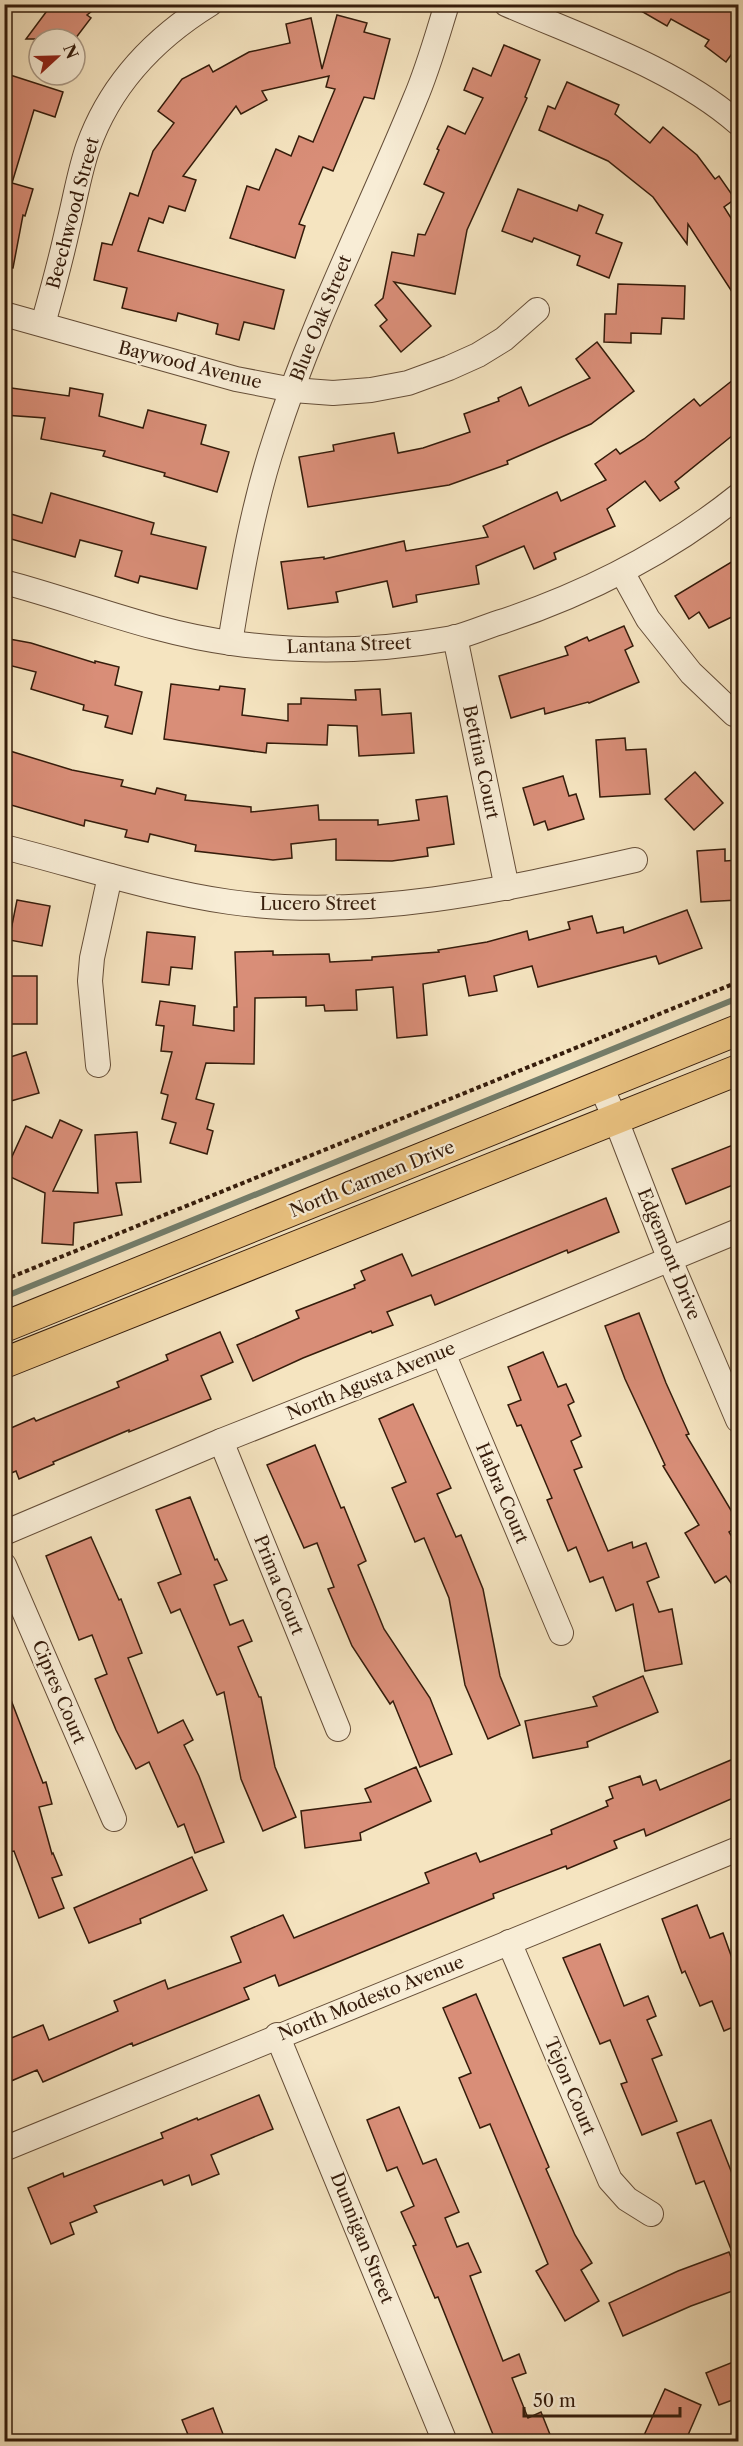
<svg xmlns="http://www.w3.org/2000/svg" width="743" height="2446" font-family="'Libre Caslon Text',serif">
<rect width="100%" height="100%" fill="#f5e4c0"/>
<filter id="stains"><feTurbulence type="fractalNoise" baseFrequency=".00333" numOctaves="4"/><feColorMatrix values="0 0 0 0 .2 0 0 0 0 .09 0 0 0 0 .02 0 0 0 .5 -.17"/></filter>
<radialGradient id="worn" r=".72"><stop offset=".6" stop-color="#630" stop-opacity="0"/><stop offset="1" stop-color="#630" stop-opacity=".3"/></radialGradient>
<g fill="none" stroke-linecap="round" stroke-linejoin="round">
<path stroke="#737e6c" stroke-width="6" d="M4 1297 738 998"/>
</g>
<g fill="#d98e78" stroke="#351c0b" stroke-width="1.5">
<path d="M52 4H101L87 15 91 18 75 39H26Z"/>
<path d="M629 4H723L738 17V61L731 55 726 62 705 46 709 40 671 19 667 26Z"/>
<path d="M337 15 367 23 364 32 390 39 374 99 364 97 333 171 323 167 299 224 305 226 295 258 230 238 247 186 259 190 276 149 291 156 299 136 313 142 335 89 326 87 329 76 262 91 267 100 241 114 236 106 183 176 196 180 185 211 169 206 163 223 149 218 138 251 284 290 274 329 244 322 239 340 216 334 218 324 178 313 176 321 122 308 127 288 94 280 102 243 112 245 130 193 138 196 153 151 174 123 158 111 182 79 209 65 213 72 249 52 290 43 286 24 311 18 322 69Z"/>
<path d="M504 45 540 60 525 97 527 98 467 230 455 294 394 282 431 326 401 352 380 326 387 320 375 305 383 298 392 252 414 256 418 234 425 235 444 193 424 184 439 150 437 149 448 126 465 134 483 98 464 90 473 68 491 76Z"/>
<path d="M4 73 63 92 55 117 34 110 12 183 33 189 25 216 23 215 13 268 4 267Z"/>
<path d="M567 82 619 105 615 114 650 143 663 127 697 155 715 179 719 176 735 199 724 207 738 229V301L688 224 687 244 653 197 608 161 539 130 548 106 555 109Z"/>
<path d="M518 189 577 211 579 205 603 215 596 233 622 243 609 278 577 265 580 256 534 238 532 242 502 231Z"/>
<path d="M618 284 685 286 684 319 662 318 661 334 631 333V343L604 342 605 314H616Z"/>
<path d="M597 342 634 391 591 424 507 461 508 464 449 485 308 507 299 457 334 451 333 445 394 433 398 453 423 448 470 432 464 414 499 401 498 398 521 387 529 406 590 378 576 359Z"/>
<path d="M738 376V431L675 482 679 488 660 501 645 481 607 509 615 526 554 553 556 559 534 569 524 546 476 566 479 584 416 595 417 602 393 607 387 581 336 592 338 602 288 609 281 562 324 557V559L404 541 406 551 488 537 483 526 557 492 561 501 606 480 595 464 616 449 620 454 644 439 694 399 700 406Z"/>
<path d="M4 387 69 396 70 388 103 394 99 416 143 428 148 410 206 425 201 444 229 452 217 492 164 476 165 473 103 456 105 451 41 439 45 418 4 415Z"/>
<path d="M51 493 154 523 151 534 206 547 197 589 140 576 138 583 115 576 122 551 80 540 75 557 4 537V512L42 523Z"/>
<path d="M738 558V614L709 628 699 612 689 619 675 596Z"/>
<path d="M624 626 633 646 625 650 639 682 589 703 588 702 545 714 544 708 511 718 499 676 568 655 565 647 587 637 589 641Z"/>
<path d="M4 638 31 643 95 663V661L119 667 115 685 142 692 132 734 105 727 108 716 83 710 84 705 31 689 36 672 4 664Z"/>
<path d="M171 684 219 690 220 686 245 689 242 715 288 721V704H301V698L356 700 355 690 380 689 382 715 411 713 414 753 359 756 357 726 328 725 327 745 267 743 266 753 164 739Z"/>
<path d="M625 738 626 750 646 749 650 794 600 797 596 740Z"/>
<path d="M10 751 72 770 123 780 121 786 155 794 157 788 186 795 185 800 251 807V812L318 805 319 820H378V825L419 820 416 800 447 796 454 844 427 848 428 856 392 861 336 860V839L291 844 292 858 273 860 195 851 196 845 150 834 148 842 125 837 127 830 85 820 84 826 4 803V770Z"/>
<path d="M695 772 723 803 694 830 665 799Z"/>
<path d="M563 776 569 796 576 794 584 819 548 830 545 821 534 825 523 788Z"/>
<path d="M725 849V861L738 860V900L701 902 697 851Z"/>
<path d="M17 900 50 906 42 946 9 940Z"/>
<path d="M687 910 702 948 659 964 656 956 538 987 532 966 494 976 497 991 469 996 465 976 423 984 427 1035 397 1038 393 987 356 990 357 1010 325 1011 324 1005 306 1006V997L255 998 254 1064 206 1063 196 1099 214 1104 207 1129 213 1131 207 1154 170 1143 176 1123 162 1119 168 1095 161 1093 172 1052 161 1051 164 1026 156 1025 160 1001 195 1006 193 1025 234 1031V1007H237L235 952 273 951V955L329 954 330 962 372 960V957L439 952 438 950 487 942 527 931 529 940 570 929 568 922 592 916 597 933 623 927 624 933Z"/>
<path d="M147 932 195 937 192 969 171 967 169 985 142 982Z"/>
<rect x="4" y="976" width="33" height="48"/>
<path d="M26 1052 39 1093 4 1103V1059Z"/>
<path d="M60 1120 82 1130 53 1191 98 1193 95 1135 137 1132 141 1182 116 1183 122 1215 74 1223 73 1245 42 1243 45 1193 4 1174 26 1126 52 1138Z"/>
<path d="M738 1143V1183L686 1204 672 1169Z"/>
<path d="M606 1198 619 1232 568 1253 567 1250 435 1305 431 1295 387 1312 393 1325 372 1333 371 1331 303 1358 253 1381 237 1345 299 1318 296 1311 355 1288 354 1285 365 1280 361 1271 402 1254 412 1276Z"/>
<path d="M639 1313 666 1383 689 1434 686 1435 738 1522V1526L729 1532 738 1547V1593L726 1576 715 1583 685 1533 699 1525 663 1466 665 1465 625 1379 605 1326Z"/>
<path d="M220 1332 233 1362 201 1376 211 1399 129 1432V1430L53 1462 54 1464 19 1479 16 1471 4 1476V1431L34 1418 36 1421 119 1387 117 1382 168 1360 166 1355Z"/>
<path d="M543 1352 558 1387 566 1384 574 1402 568 1405 581 1436 571 1441 582 1467 574 1470 608 1551 632 1542 633 1548 646 1543 659 1577 647 1582 659 1612 672 1609 682 1664 645 1671 633 1604 616 1611 603 1577 590 1582 576 1547 568 1551 547 1500 552 1498 521 1425 517 1426 508 1405 521 1400 508 1367Z"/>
<path d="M413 1404 451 1488 437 1494 456 1537 461 1535 483 1589 500 1676 520 1725 488 1739 465 1685 449 1598 424 1538 415 1542 392 1488 406 1482 379 1419Z"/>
<path d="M315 1445 341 1508 344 1507 366 1561 358 1565 384 1629 430 1698 452 1754 420 1767 393 1701 390 1704 352 1646 328 1589 334 1587 317 1543 304 1548 267 1465Z"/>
<path d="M190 1497 215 1560 217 1559 227 1580 214 1585 230 1625 243 1620 252 1641 238 1647 259 1697H261L275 1767 296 1817 263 1831 241 1779 224 1692 217 1695 180 1609 171 1613 158 1583 181 1574 156 1510Z"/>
<path d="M91 1537 119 1600 121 1599 142 1653 128 1658 158 1733 183 1720 193 1740 184 1745 199 1776 224 1842 195 1853 184 1824 178 1827 149 1762 136 1769 116 1730 95 1679 107 1674 92 1635 79 1640 46 1556Z"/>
<path d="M643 1676 658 1712 587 1742 588 1747 533 1758 525 1721 597 1706 593 1697Z"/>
<path d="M6 1687 43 1783 46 1782 52 1804 39 1807 52 1854 53 1853 62 1875 52 1878 64 1908 39 1918 14 1851 9 1852 4 1834Z"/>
<path d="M738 1757V1796L646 1836 644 1829 614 1841 617 1848 567 1869 566 1866 493 1894 494 1898 321 1969 279 1986 275 1975 244 1988 249 1999 133 2046 132 2043 43 2082 37 2070 4 2084V2041L43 2025 49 2040 118 2011 114 2001 165 1980 168 1989 241 1962 231 1937 283 1915 294 1938 429 1883 425 1873 476 1853 480 1862 552 1834 551 1830 608 1806 606 1801 613 1798 609 1787 640 1776 643 1785 656 1780 660 1790Z"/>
<path d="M416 1767 431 1801 360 1833 361 1840 305 1848 301 1811 371 1802 365 1789Z"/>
<path d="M192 1857 207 1890 140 1919 141 1923 89 1943 74 1908Z"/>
<path d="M697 1905 710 1938 723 1933 738 1975V2025L724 2031 712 2001 700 2006 685 1971 682 1973 662 1919Z"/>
<path d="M600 1944 624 2006 648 1996 656 2016 647 2020 662 2055 652 2059 677 2121 642 2135 621 2084 627 2082 610 2040 600 2044 563 1958Z"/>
<path d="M476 1994 549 2167 546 2169 575 2235 592 2263 581 2270 599 2301 565 2321 536 2271 548 2264 490 2124 480 2128 459 2078 471 2073 443 2008Z"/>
<path d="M259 2095 273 2129 211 2155 219 2174 192 2185 189 2175 164 2185 162 2180 94 2206 97 2212 70 2223 74 2234 51 2244 28 2188 63 2173 64 2177 163 2138 161 2133 197 2118 198 2120Z"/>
<path d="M399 2107 423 2164 436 2159 459 2212 445 2218 457 2247 468 2243 481 2272 470 2276 503 2361 519 2354 526 2373 512 2378 528 2418 541 2412 553 2442H496L438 2297 435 2298 413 2246 416 2245 401 2212 414 2206 397 2167 387 2171 367 2120Z"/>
<path d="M711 2120 735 2181 738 2180V2267L704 2181 696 2184 677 2133Z"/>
<path d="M729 2252 738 2276V2289L691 2306 623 2336 609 2303 678 2271Z"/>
<path d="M738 2360V2398L719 2405 706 2373Z"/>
<path d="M665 2389 701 2405 685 2442H641Z"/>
<path d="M213 2408 223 2434 205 2442H191L182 2420Z"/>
</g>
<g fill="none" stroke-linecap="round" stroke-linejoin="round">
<g stroke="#654e38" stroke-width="26">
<g id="minor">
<path d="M506 4C583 38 675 68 738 123"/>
<path d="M4 314 236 379 293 390 333 393 371 390 408 383 449 368 478 355 504 339 537 310"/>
<path d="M43 324C52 292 61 259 68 227 75 200 79 173 88 147 110 85 155 38 210 4"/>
<path d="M622 572 648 619 691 673 734 714"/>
<path d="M4 582C80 602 154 633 232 643 304 653 381 651 453 638 470 634 487 626 504 621 590 592 668 552 738 496"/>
<path d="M455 637 507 888"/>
<path d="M230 643C241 575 253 505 275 439 312 322 369 212 415 99 428 69 437 36 447 4"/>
<path d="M4 847C79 866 153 891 230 902 365 921 503 890 635 860"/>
<path d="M98 1065 90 981 92 958 110 876"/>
<path d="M601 1087 616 1120 670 1260 738 1420"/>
<path d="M443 1353 561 1633"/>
<path d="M221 1441 338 1729"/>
<path d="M4 1533 221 1441 443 1353 738 1231"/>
<path d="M4 1565 114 1819"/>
<path d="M509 1942 610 2180 627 2199 651 2214"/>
<path d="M277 2035 445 2442"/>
<path d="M4 2149 738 1849"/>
</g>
</g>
<g stroke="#351c0b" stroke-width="32">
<g id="major">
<path d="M4 1327 738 1030"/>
<path d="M4 1363 738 1070"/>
</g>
</g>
<path stroke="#351c0b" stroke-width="4" stroke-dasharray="4.5 3" stroke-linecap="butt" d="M4 1280 738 982"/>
<use href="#minor" stroke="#f8edd6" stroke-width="24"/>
<use href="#major" stroke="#eac280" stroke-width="30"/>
</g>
<g text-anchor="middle" stroke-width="4.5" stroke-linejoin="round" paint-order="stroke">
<g font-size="18" fill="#351c0b" stroke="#f8edd6">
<text transform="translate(73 213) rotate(-75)" y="6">Beechwood Street</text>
<text transform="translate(321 318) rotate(-68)" y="6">Blue Oak Street</text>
<text transform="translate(190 365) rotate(14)" y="6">Baywood Avenue</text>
<text transform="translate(349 645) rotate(-2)" y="6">Lantana Street</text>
<text transform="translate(481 762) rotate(78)" y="6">Bettina Court</text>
<text x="318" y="910">Lucero Street</text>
<text transform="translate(372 1179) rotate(-22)" y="6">North Carmen Drive</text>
<text transform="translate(669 1254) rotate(68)" y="6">Edgemont Drive</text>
<text transform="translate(371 1381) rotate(-22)" y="6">North Agusta Avenue</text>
<text transform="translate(502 1493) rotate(67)" y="6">Habra Court</text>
<text transform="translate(279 1585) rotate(68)" y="6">Prima Court</text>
<text transform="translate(59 1692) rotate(67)" y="6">Cipres Court</text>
<text transform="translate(371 1998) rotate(-22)" y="6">North Modesto Avenue</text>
<text transform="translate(570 2086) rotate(67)" y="6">Tejon Court</text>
<text transform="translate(362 2238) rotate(68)" y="6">Dunnigan Street</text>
</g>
</g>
<rect width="743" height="2446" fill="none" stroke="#f5e4c0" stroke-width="24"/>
<rect x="6" y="6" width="731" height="2434" fill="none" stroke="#351c0b" stroke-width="3"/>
<rect x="12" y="12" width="719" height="2422" fill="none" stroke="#351c0b" stroke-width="1.5"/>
<g transform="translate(57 57) rotate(68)"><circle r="28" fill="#f8edd6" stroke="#aa9985" stroke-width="1.5"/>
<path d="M0-4.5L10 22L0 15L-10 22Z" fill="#8f2418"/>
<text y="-9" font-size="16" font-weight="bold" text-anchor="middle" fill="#351c0b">N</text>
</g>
<path d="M524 2407v9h156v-9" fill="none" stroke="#351c0b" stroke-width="3"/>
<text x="533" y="2407" font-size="18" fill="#351c0b" stroke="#f8edd6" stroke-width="4.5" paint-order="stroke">50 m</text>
<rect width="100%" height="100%" filter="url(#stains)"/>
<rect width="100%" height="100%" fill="url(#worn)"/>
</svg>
